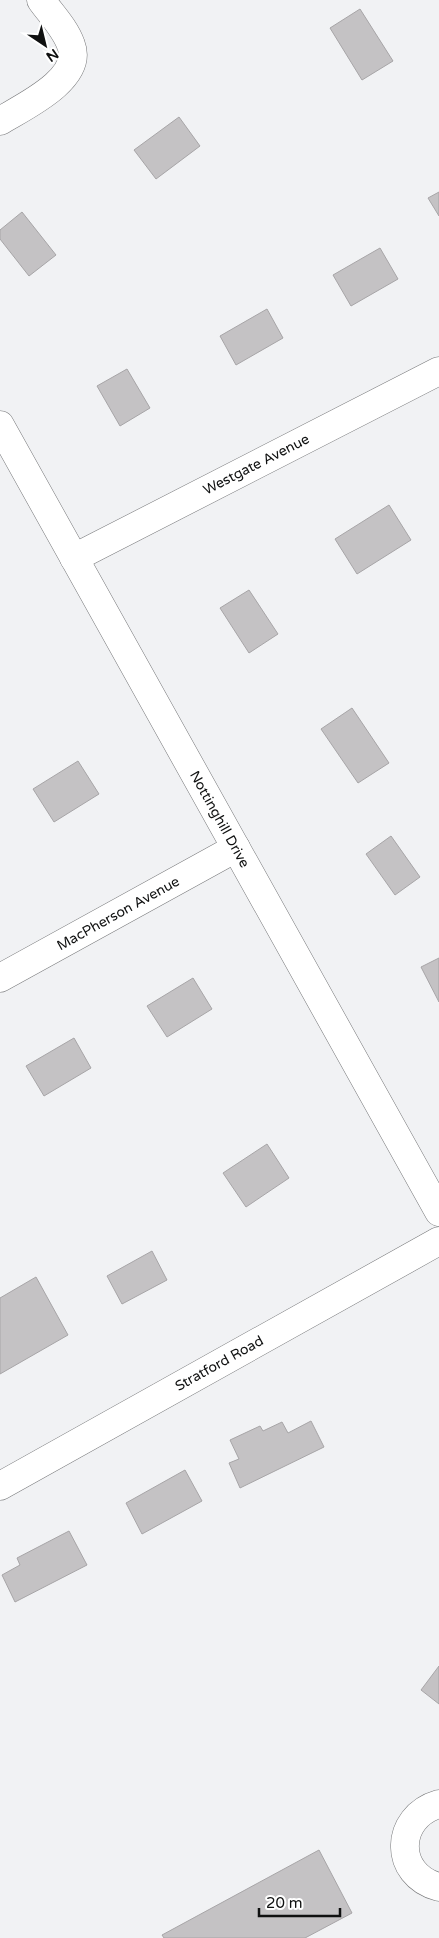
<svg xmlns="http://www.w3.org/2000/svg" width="439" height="1938" font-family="'Varela Round',sans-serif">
<rect width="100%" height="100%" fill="#f1f2f4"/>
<g fill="#c4c2c4" stroke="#a7a5a7">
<path d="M360 9 393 61 362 80 330 28Z"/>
<path d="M179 117 200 146 156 179 134 150Z"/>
<path d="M439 192V216L428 198Z"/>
<path d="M22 212 56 255 29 276 0 239V230Z"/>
<path d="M380 248 398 279 351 306 333 275Z"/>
<path d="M267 309 283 338 236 365 220 336Z"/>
<path d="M127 369 150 408 120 426 97 386Z"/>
<path d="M389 505 411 540 357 574 335 539Z"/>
<path d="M249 590 278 634 249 653 220 608Z"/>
<path d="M352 708 389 763 358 783 321 729Z"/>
<path d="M78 761 99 794 54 822 33 789Z"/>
<path d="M391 836 420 877 395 895 366 854Z"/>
<path d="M439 958V1002L421 967Z"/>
<path d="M193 978 212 1009 167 1037 147 1006Z"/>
<path d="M74 1038 91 1068 44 1096 26 1066Z"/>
<path d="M267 1144 289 1178 246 1207 223 1173Z"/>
<path d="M152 1251 167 1280 122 1304 107 1276Z"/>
<path d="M36 1277 68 1335 0 1374V1298Z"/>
<path d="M311 1421 324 1447 240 1488 229 1463 239 1459 230 1440 260 1426 263 1431 282 1422 288 1433Z"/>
<path d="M185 1470 202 1501 142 1534 126 1503Z"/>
<path d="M69 1531 87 1565 15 1602 2 1575 20 1565 17 1558Z"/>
<path d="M439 1666V1704L421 1690Z"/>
<path d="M319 1850 352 1913 305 1938H164L162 1935Z"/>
</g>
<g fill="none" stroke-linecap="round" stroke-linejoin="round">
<g stroke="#77787a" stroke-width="29">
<g id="minor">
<path d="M0 121C23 107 84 79 71 45 65 28 51 14 41 0"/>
<path d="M0 425 439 1212"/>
<path d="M74 558 439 371"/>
<path d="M0 978 236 848"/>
<path d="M439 1804C394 1817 393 1875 439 1887"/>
</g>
</g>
<g stroke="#77787a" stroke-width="29">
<path id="major" d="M0 1486 439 1241"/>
</g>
<use href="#minor" stroke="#fff" stroke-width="28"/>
<use href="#major" stroke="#fff" stroke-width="28"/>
</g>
<g text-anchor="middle" stroke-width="5" stroke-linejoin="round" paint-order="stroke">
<g font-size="14" fill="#0f1010" stroke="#fff">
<text transform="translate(256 464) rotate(-27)" y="5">Westgate Avenue</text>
<text transform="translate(220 819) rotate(61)" y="5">Nottinghill Drive</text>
<text transform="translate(118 913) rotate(-29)" y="5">MacPherson Avenue</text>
<text transform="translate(219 1363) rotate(-29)" y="5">Stratford Road</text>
</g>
</g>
<g transform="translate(45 45) rotate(145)" stroke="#ffffff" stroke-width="4" paint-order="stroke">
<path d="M0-4L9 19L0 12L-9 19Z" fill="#0f1010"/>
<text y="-8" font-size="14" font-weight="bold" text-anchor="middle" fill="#0f1010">N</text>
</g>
<path d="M259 1908v8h81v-8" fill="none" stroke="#0f1010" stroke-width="2.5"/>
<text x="266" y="1908" font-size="15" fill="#0f1010" stroke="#ffffff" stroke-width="4" paint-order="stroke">20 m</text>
</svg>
